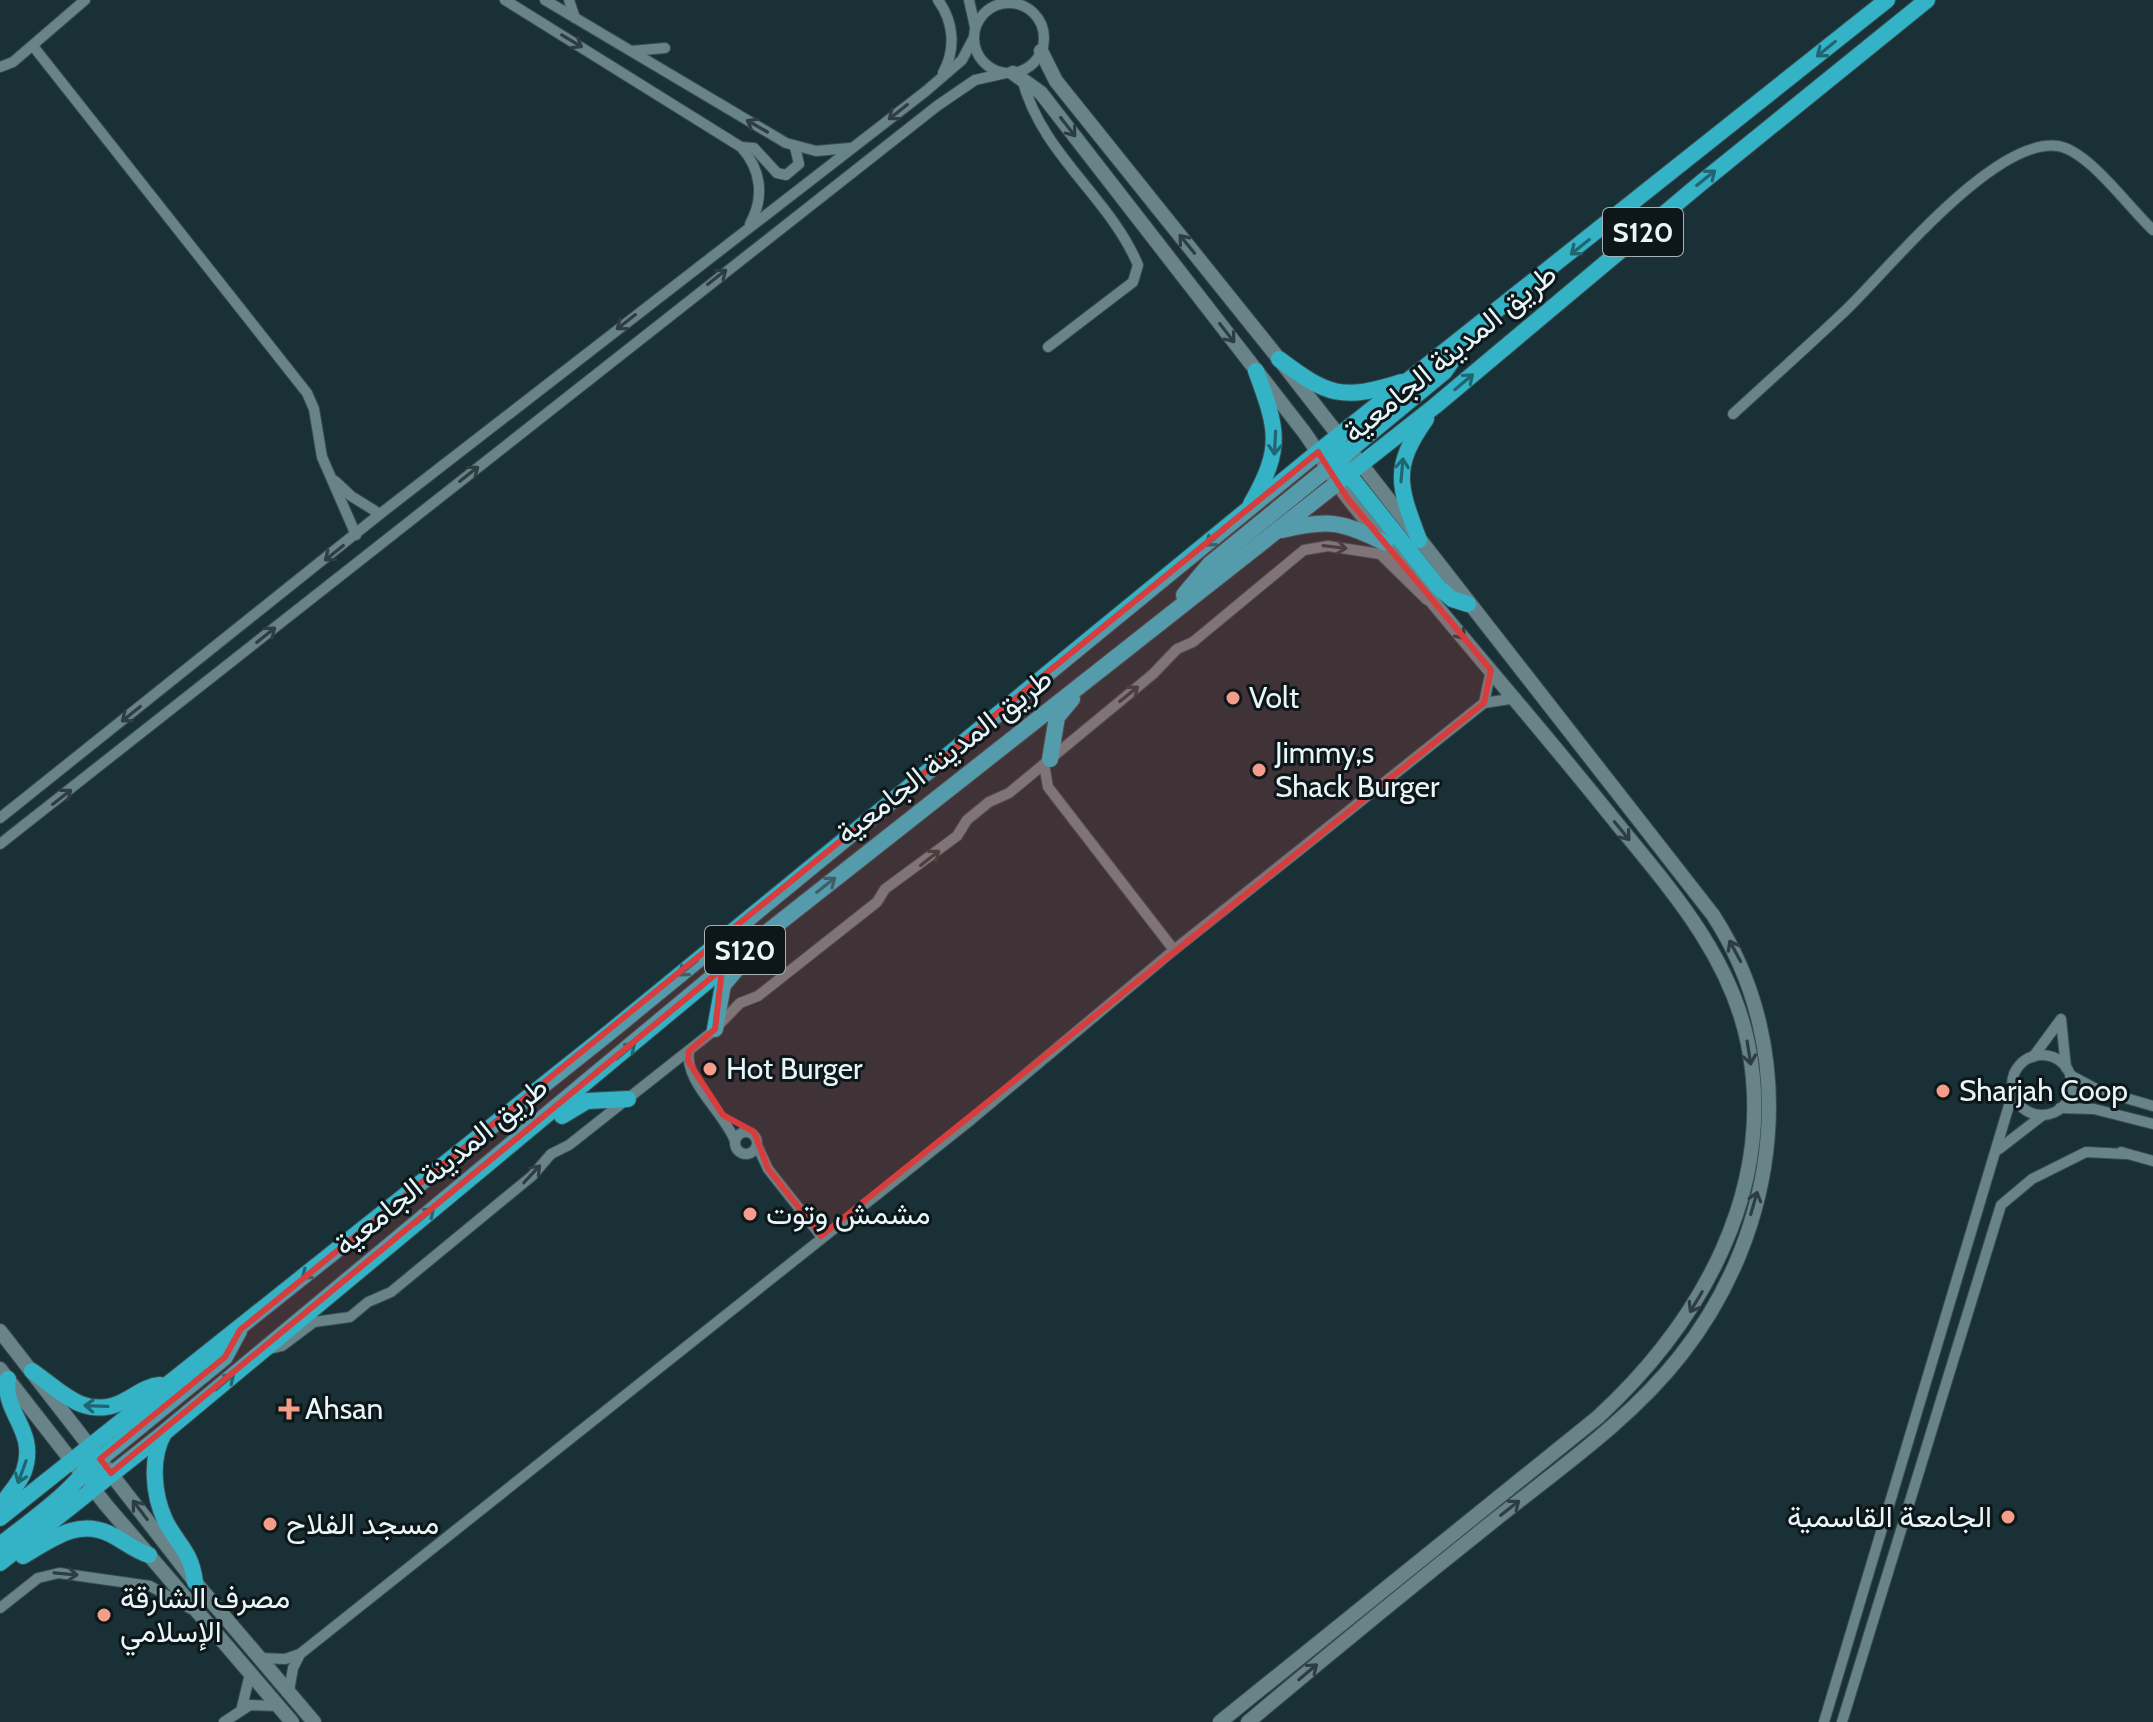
<svg xmlns="http://www.w3.org/2000/svg" width="2153" height="1722" font-family="Cabin,Vazirmatn,sans-serif">
<rect width="100%" height="100%" fill="#193136"/>
<g fill="none" stroke-linecap="round" stroke-linejoin="round">
<g stroke="#394e52" stroke-width="12">
<g id="street">
<path d="M505 0 741 147C761 169 765 197 750 224"/>
<path d="M545 0 786 143 816 151 850 148"/>
<path d="M569 0 575 18"/>
<path d="M938 0C954 22 956 49 943 73"/>
<path d="M969 0 975 27"/>
<circle cx="1009" cy="38" r="35"/>
<path d="M33 46 307 393 314 409 322 457 356 535"/>
<path d="M631 51 665 48"/>
<path d="M0 67 13 62 85 0"/>
<path d="M1022 79C1042 155 1109 196 1138 265L1133 282 1048 347"/>
<path d="M741 147 754 148 777 173 786 175 799 164 795 147"/>
<path d="M1733 414C1770 380 1808 346 1845 311 1888 270 1994 137 2058 146 2089 151 2129 208 2153 230"/>
<path d="M335 481 351 496 380 514"/>
<path d="M1484 703 1491 670"/>
<path d="M1044 764 1048 787 1174 950"/>
<path d="M0 818 380 514 926 91 962 60 973 39"/>
<path d="M0 844 937 106 975 80 1006 73"/>
<path d="M689 1051C684 1082 724 1112 735 1141"/>
<circle cx="2042" cy="1085" r="30"/>
<path d="M2033 1057 2061 1019 2066 1068"/>
<path d="M2070 1075 2098 1090 2153 1106"/>
<path d="M2060 1108 2094 1109 2153 1124"/>
<circle cx="746" cy="1143" r="11"/>
<path d="M757 1145 768 1169 821 1236"/>
<path d="M1999 1149 2043 1115"/>
<path d="M2121 1152 2153 1161"/>
<path d="M265 1350 282 1346 314 1322 350 1317 368 1302 391 1292 532 1176 551 1154 569 1145 712 1032 740 1003 758 996 877 902 885 889 957 836 967 820 989 802 1009 793 1153 674 1177 649 1193 642 1304 550 1328 546 1380 554 1427 600"/>
<path d="M0 1608 38 1578 59 1573 150 1586 191 1609"/>
<path d="M260 1658 285 1659 300 1654 972 1119 1174 950 1484 703 1516 698"/>
<path d="M289 1691 293 1668 300 1654"/>
<path d="M242 1707 250 1674"/>
<path d="M224 1722 250 1705 279 1706"/>
<path d="M1824 1722 2013 1092"/>
<path d="M1842 1722 2001 1205 2032 1179 2086 1152 2125 1154"/>
</g>
</g>
<g stroke="#394e52" stroke-width="16">
<g id="secondary">
<path d="M1041 51 1056 81 1279 359 1713 915C1802 1052 1780 1229 1681 1355 1630 1420 1560 1468 1496 1519 1412 1586 1330 1653 1248 1722"/>
<path d="M1013 73 1041 93C1129 206 1217 319 1304 432 1320 454 1332 478 1349 499 1431 603 1519 702 1602 805 1661 879 1729 949 1748 1044 1777 1189 1701 1322 1598 1417L1220 1722"/>
<path d="M0 1331 195 1582 314 1722"/>
<path d="M0 1369 106 1505 292 1722"/>
</g>
</g>
<g stroke="#394e52" stroke-width="18">
<g id="primary">
<path d="M1279 359C1328 396 1342 401 1402 382"/>
<path d="M1342 466 1439 588 1452 599 1468 604"/>
<path d="M1337 469 1346 453 1444 372 1466 341"/>
<path d="M1251 504C1283 448 1278 430 1256 371"/>
<path d="M1282 530C1328 519 1342 521 1385 543"/>
<path d="M1419 540C1399 487 1391 468 1426 419"/>
<path d="M1184 595 1210 564 1328 468 1339 437"/>
<path d="M1050 759 1057 717 1072 699"/>
<path d="M715 1029 723 985 739 966"/>
<path d="M562 1116 587 1101 628 1099"/>
<path d="M32 1371C60 1390 83 1419 120 1403 134 1397 145 1386 160 1385"/>
<path d="M164 1433C150 1458 153 1494 165 1520 177 1545 191 1550 195 1582"/>
<path d="M93 1489 95 1469 100 1459 225 1357 239 1331"/>
<path d="M0 1508C7 1495 19 1485 24 1471 38 1430 2 1413 8 1379"/>
<path d="M0 1518 610 1032 1318 452 1887 0"/>
<path d="M0 1545C23 1526 85 1484 92 1457"/>
<path d="M23 1556C51 1540 77 1518 110 1534 124 1541 135 1551 149 1555"/>
<path d="M0 1563 165 1432 751 945 1435 406 1701 183 1927 0"/>
</g>
</g>
<use href="#street" stroke="#698489" stroke-width="10"/>
<use href="#secondary" stroke="#698489" stroke-width="14"/>
<use href="#primary" stroke="#34b3c7" stroke-width="16"/>
</g>
<defs><path id="oneway-shaft" d="M-6 0H5M1.5-3L5.5 0L1.5 3" fill="none" stroke-width="1.6" stroke-linecap="round" stroke-linejoin="round" transform="scale(2)"/></defs>
<g stroke="#2d3d40">
<use href="#oneway-shaft" transform="translate(572 41) rotate(31)"/>
<use href="#oneway-shaft" transform="translate(898 112) rotate(142)"/>
<use href="#oneway-shaft" transform="translate(757 126) rotate(-150)"/>
<use href="#oneway-shaft" transform="translate(1068 127) rotate(52)"/>
<use href="#oneway-shaft" transform="translate(1187 244) rotate(-129)"/>
<use href="#oneway-shaft" transform="translate(717 277) rotate(-38)"/>
<use href="#oneway-shaft" transform="translate(626 322) rotate(142)"/>
<use href="#oneway-shaft" transform="translate(1227 333) rotate(52)"/>
<use href="#oneway-shaft" transform="translate(469 474) rotate(-38)"/>
<use href="#oneway-shaft" transform="translate(1335 547) rotate(7)"/>
<use href="#oneway-shaft" transform="translate(334 553) rotate(141)"/>
<use href="#oneway-shaft" transform="translate(1457 630) rotate(50)"/>
<use href="#oneway-shaft" transform="translate(266 635) rotate(-39)"/>
<use href="#oneway-shaft" transform="translate(1129 694) rotate(-39)"/>
<use href="#oneway-shaft" transform="translate(131 714) rotate(141)"/>
<use href="#oneway-shaft" transform="translate(62 797) rotate(-38)"/>
<use href="#oneway-shaft" transform="translate(1622 831) rotate(51)"/>
<use href="#oneway-shaft" transform="translate(930 858) rotate(-38)"/>
<use href="#oneway-shaft" transform="translate(1735 951) rotate(-118)"/>
<use href="#oneway-shaft" transform="translate(1749 1053) rotate(81)"/>
<use href="#oneway-shaft" transform="translate(532 1174) rotate(-47)"/>
<use href="#oneway-shaft" transform="translate(1754 1203) rotate(-74)"/>
<use href="#oneway-shaft" transform="translate(1696 1302) rotate(121)"/>
<use href="#oneway-shaft" transform="translate(1510 1508) rotate(-38)"/>
<use href="#oneway-shaft" transform="translate(140 1510) rotate(-127)"/>
<use href="#oneway-shaft" transform="translate(66 1574) rotate(5)"/>
<use href="#oneway-shaft" transform="translate(1308 1672) rotate(-40)"/>
</g>
<g stroke="#206570">
<use href="#oneway-shaft" transform="translate(1826 49) rotate(141)"/>
<use href="#oneway-shaft" transform="translate(1706 178) rotate(-39)"/>
<use href="#oneway-shaft" transform="translate(1580 247) rotate(141)"/>
<use href="#oneway-shaft" transform="translate(1464 382) rotate(-40)"/>
<use href="#oneway-shaft" transform="translate(1275 443) rotate(93)"/>
<use href="#oneway-shaft" transform="translate(1402 470) rotate(-85)"/>
<use href="#oneway-shaft" transform="translate(1215 538) rotate(140)"/>
<use href="#oneway-shaft" transform="translate(826 885) rotate(-38)"/>
<use href="#oneway-shaft" transform="translate(688 968) rotate(141)"/>
<use href="#oneway-shaft" transform="translate(626 1051) rotate(-40)"/>
<use href="#oneway-shaft" transform="translate(425 1216) rotate(-40)"/>
<use href="#oneway-shaft" transform="translate(311 1271) rotate(141)"/>
<use href="#oneway-shaft" transform="translate(225 1382) rotate(-40)"/>
<use href="#oneway-shaft" transform="translate(96 1406) rotate(-178)"/>
<use href="#oneway-shaft" transform="translate(22 1472) rotate(110)"/>
</g>
<path fill="#d83d3d" fill-opacity="0.2" stroke="#d83d3d" stroke-width="6" stroke-linejoin="round" d="M1318 452 1348 499 1491 670 1484 703 821 1236 768 1169 754 1132 723 1115 688 1061 689 1051 715 1029 722 969 111 1473 100 1459 225 1357 240 1330Z"/>
<g fill="#f49d8b" stroke="#0d1719" stroke-width="3">
<circle cx="1233" cy="698" r="8"/>
<circle cx="1259" cy="770" r="8"/>
<circle cx="710" cy="1069" r="8"/>
<circle cx="1943" cy="1091" r="8"/>
<circle cx="750" cy="1214" r="8"/>
<path d="M285 1397h8v8h8v8h-8v8h-8v-8h-8v-8h8z"/>
<circle cx="2008" cy="1517" r="8"/>
<circle cx="270" cy="1524" r="8"/>
<circle cx="104" cy="1615" r="8"/>
</g>
<g text-anchor="middle" stroke-width="6" stroke-linejoin="round" paint-order="stroke">
<g fill="#0d1719" stroke="#a6b3b6" stroke-width="2">
<rect x="1603" y="208" width="80" height="48" rx="6"/>
<rect x="705" y="926" width="80" height="48" rx="6"/>
</g>
<g font-size="28" font-weight="bold" fill="#e8f6f9">
<text x="1643" y="242">S120</text>
<text x="745" y="960">S120</text>
</g>
<g font-size="30" fill="#e8f6f9" stroke="#0d1719">
<text transform="translate(1450 353) rotate(-39)" y="10">طريق المدينة الجامعية</text>
<text transform="translate(944 756) rotate(-38)" y="10">طريق المدينة الجامعية</text>
<text transform="translate(441 1166) rotate(-39)" y="10">طريق المدينة الجامعية</text>
</g>
<g font-size="30" fill="#e8f6f9" stroke="#0d1719" text-anchor="start">
<text x="1249" y="708">Volt</text>
<text x="1275" y="763">Jimmy,s<tspan x="1275" dy="34">Shack Burger</tspan></text>
<text x="726" y="1079">Hot Burger</text>
<text x="1959" y="1101">Sharjah Coop</text>
<text x="766" y="1224">مشمش وتوت</text>
<text x="305" y="1419">Ahsan</text>
<text x="1992" y="1527" text-anchor="end">الجامعة القاسمية</text>
<text x="286" y="1534">مسجد الفلاح</text>
<text x="120" y="1608">مصرف الشارقة<tspan x="120" dy="34">الإسلامي</tspan></text>
</g>
</g>
</svg>
